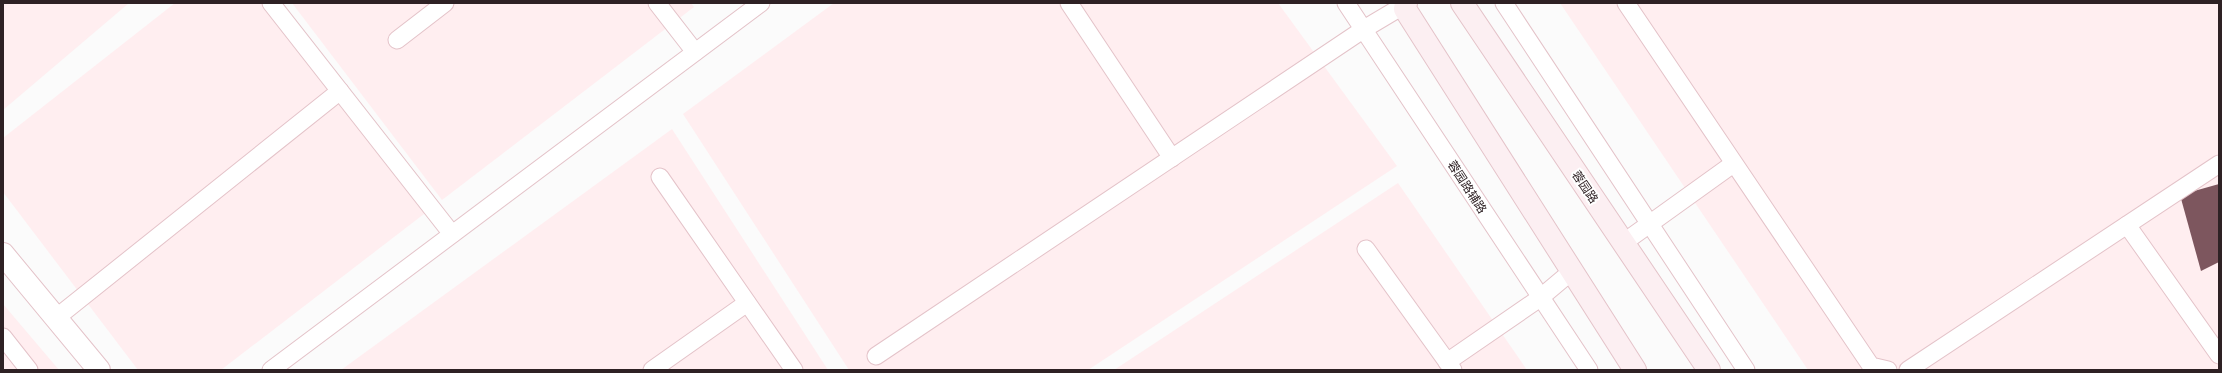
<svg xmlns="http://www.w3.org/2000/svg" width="2222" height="373" font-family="'Roboto Serif','Noto Sans SC',serif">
<rect width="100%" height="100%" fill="#fbfbfb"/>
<g fill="#ffeef0">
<path d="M3 3H129L3 110Z"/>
<path d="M175 3H281L437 204 221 370H138L3 192V138Z"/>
<path d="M292 3H691L694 7 442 200Z"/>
<path d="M834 3H1278L1397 166 1088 370H849L683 114Z"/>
<path d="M1560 3H2219V370H1808Z"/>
<path d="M672 129 828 370H341Z"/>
<path d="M1398 183 1527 370H1114Z"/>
<path d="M3 304 59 370H3Z"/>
</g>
<path fill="#7d565e" d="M2219 184V262L2201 271 2180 195Z"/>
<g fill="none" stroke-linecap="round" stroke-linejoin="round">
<g stroke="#e4c3c9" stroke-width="19">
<g id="lane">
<path d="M271 3 452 234"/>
<path d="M657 3 695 52"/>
<path d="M1069 3 1172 158"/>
<path d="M1346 3 1589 370"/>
<path d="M1504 3 1746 370"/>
<path d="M1626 3 1871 366 1888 370"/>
<path d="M397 40 445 3"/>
<path d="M660 177 794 370"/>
<path d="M2127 225 2219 355"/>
<path d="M1623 243 1733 164"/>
<path d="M1366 249 1453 370"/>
<path d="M56 318 340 91"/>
<path d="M3 337 29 370"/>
<path d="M876 356 1364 29 1406 4"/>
<path d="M1447 362 1540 298 1572 271"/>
<path d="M271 370 761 3"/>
<path d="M652 370 747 303"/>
<path d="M1908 370 2219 164"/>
</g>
</g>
<g stroke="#e4c3c9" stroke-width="24">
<path id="street" d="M3 254 99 370"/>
</g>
<g stroke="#e4c3c9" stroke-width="24">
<g id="secondary">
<path d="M1406 3 1405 9 1635 370"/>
<path d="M1462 3 1709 370"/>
</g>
</g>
<use href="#lane" stroke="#fff" stroke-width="17"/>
<use href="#street" stroke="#fff" stroke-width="22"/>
<use href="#secondary" stroke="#fceff2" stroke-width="22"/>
</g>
<g text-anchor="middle" stroke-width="4" stroke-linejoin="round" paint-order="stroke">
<g font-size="12" fill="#2e2124" stroke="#fff">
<text transform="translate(1467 187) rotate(57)" y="4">蓉园路辅路</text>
<text transform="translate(1585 187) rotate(56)" y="4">蓉园路</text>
</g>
</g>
<rect width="2222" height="373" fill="none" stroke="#2e2124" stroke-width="8"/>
</svg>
